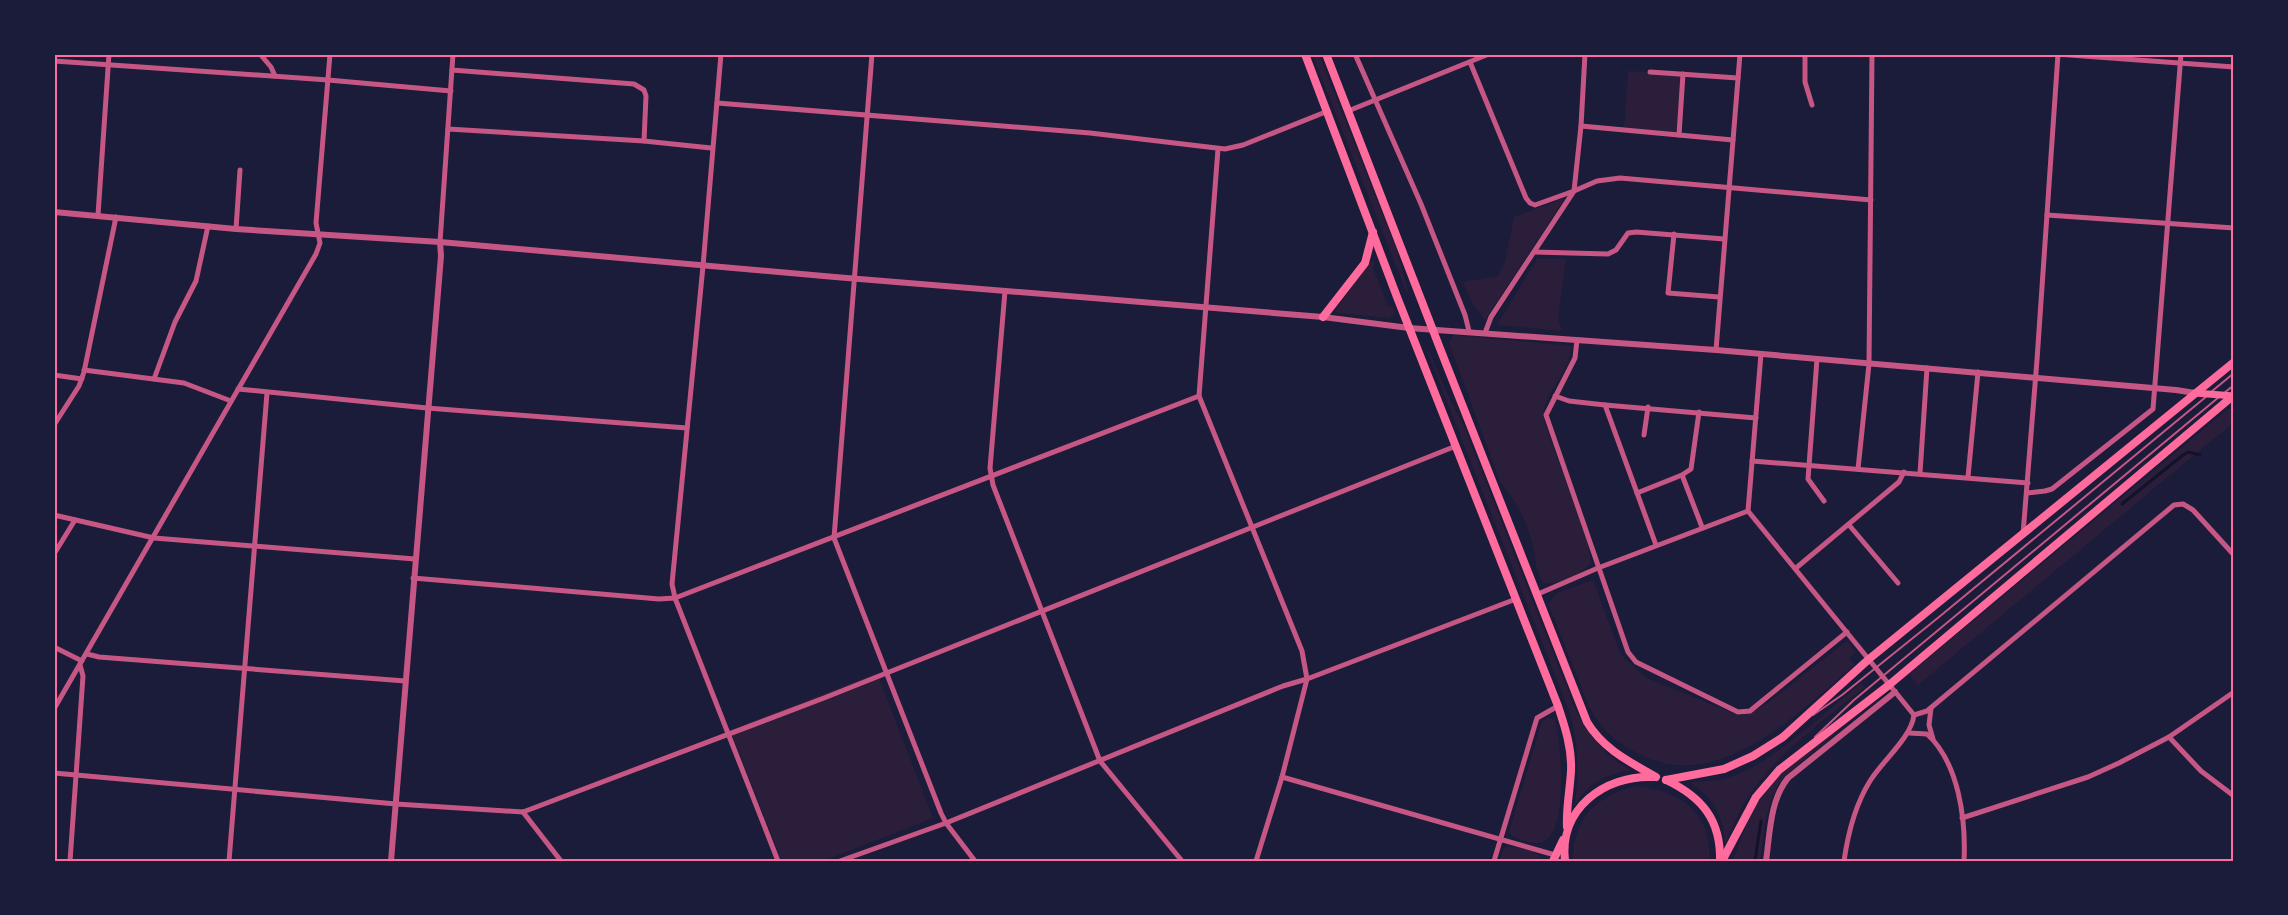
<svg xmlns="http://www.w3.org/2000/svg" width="2288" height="915" font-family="'IBM Plex Sans',sans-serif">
<rect width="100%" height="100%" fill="#1b1b3a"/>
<g fill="#2a1e3b">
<path d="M1312 54H1319L1396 248 1409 294 1406 291Z"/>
<path d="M1628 71 1683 74 1679 135 1624 130Z"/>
<path d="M1565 198 1485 320 1472 303 1463 282 1498 276 1505 261 1514 217Z"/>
<path d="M1537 259H1566L1558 318 1562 331 1497 325Z"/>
<path d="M1374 261 1375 264 1373 268 1388 306 1393 308 1395 313 1389 318 1338 313 1335 311 1370 262Z"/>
<path d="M1453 335 1571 346C1572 374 1540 393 1544 421L1588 544 1591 563C1582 574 1557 586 1543 583 1534 567 1537 561 1533 546 1527 522 1516 499 1500 482L1449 343Z"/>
<path d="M1428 349 1451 402 1464 426 1576 711C1590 736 1605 757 1631 770 1606 775 1587 783 1574 807 1580 775 1578 745 1570 713L1428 354Z"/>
<path d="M2228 409H2234V422L1918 685 1909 674Z"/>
<path d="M1593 580 1621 655 1647 678 1740 716 1765 705 1847 641 1856 653 1849 658 1854 665C1799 713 1716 797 1637 753 1617 743 1602 730 1591 710 1585 700 1582 687 1577 676 1567 652 1558 628 1548 604L1557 593Z"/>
<path d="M877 673 933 818 823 861H782L730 730Z"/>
<path d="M1861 683 1864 688C1818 725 1766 761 1738 814 1733 824 1730 834 1725 844 1724 816 1713 797 1689 782 1703 781 1717 782 1730 777 1773 763 1825 712 1861 683Z"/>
<path d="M1877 698 1785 776C1765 799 1765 831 1760 861H1733C1741 838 1749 813 1764 794 1792 756 1840 727 1877 698Z"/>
<path d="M1548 717 1555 720C1560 742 1573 847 1534 843 1526 842 1513 839 1509 832L1542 721Z"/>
<path d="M1636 786C1679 790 1713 813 1709 861H1572C1575 817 1594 797 1636 786Z"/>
<path d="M1507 846C1520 848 1537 848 1542 861H1499L1503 849Z"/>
</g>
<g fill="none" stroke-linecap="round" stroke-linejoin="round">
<g stroke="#12122b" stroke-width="3">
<path d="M2122 504 2183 455 2188 452 2200 455"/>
<path d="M1755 861 1761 821"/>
</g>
<g stroke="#c65784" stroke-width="2">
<path d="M2211 392 2234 373"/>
<path d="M2224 393 2234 385"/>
<path d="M1813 715 1842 695 1939 617 2207 396"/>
<path d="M1815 737 1854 700 2219 397"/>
</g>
<g stroke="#c65784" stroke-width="5">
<path d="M260 54 271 67 275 76"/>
<path d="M721 54 703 266 672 584 675 598 778 861"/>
<path d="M872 54 834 538 941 813 946 823 975 861"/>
<path d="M1355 54 1421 204 1465 315 1469 331"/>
<path d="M1805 54V82L1812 105"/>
<path d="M2056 54 2234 67"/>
<path d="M54 61 328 80 451 91"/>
<path d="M1470 62 1526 198 1530 203 1535 205 1574 191 1581 126 1585 54"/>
<path d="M452 70 634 84 644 90 646 96 644 141"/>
<path d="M1650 72 1738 78"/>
<path d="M717 103 1090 133 1225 149 1243 145 1328 111"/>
<path d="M1348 111 1489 54"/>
<path d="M1581 126 1733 140"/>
<path d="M448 129 644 141 711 148"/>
<path d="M1679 135 1683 74"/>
<path d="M1218 149 1199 396 1302 651 1307 679 1282 777 1256 861"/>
<path d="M98 215 109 54"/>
<path d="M2047 215 2234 228"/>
<path d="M236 229 240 170"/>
<path d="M1674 234 1668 293 1719 297"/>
<path d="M440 242 453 54"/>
<path d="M1534 252 1608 254 1616 250 1628 233 1636 232 1724 239"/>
<path d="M1005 291 990 468 993 485 1100 761 1182 861"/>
<path d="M1485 333 1491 317 1574 191 1597 181 1620 178 1871 200"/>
<path d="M1577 340 1575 358 1546 415 1628 652 1636 662 1738 712 1750 711 1756 706 1847 632"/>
<path d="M1716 350 1740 54"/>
<path d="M1761 354 1748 511 1914 715"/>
<path d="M1817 359 1808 479 1824 501"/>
<path d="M84 370 184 383 231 401"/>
<path d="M54 375 82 379"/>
<path d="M154 379 175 322 196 281 208 226"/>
<path d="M238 389 427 408 687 428"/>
<path d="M1555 396 1569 401 1605 405 1656 545"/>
<path d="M1605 405 1756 418"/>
<path d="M54 425 79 386 84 372 116 217"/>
<path d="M1644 435 1648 407"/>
<path d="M1752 461 2028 483"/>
<path d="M1858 469 1869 364 1872 54"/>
<path d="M1920 473 1927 368"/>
<path d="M1682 475 1702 527"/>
<path d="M1968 477 1978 372"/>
<path d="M1637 493 1682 475 1691 469 1699 412"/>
<path d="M2027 493 2045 491 2052 489 2153 409 2181 54"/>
<path d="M54 515 154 538 415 559"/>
<path d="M1849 525 1898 583"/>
<path d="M2023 534 2037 360 2058 54"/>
<path d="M54 554 75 520"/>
<path d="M1796 568 1899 482 1904 472"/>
<path d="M413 578 659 599 675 598 1199 396"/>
<path d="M1538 594 1598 568 1748 511"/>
<path d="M54 647 82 661"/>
<path d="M87 654 99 657 405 681"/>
<path d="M2234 692 2169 737 2201 771 2234 796"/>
<path d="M1931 708 1929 725 1933 739"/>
<path d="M54 709 316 254 320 243 316 223 330 54"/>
<path d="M1909 733 1927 734C1959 763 1966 820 1964 861"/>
<path d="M54 773 396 804 523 812 824 698 1456 446"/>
<path d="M1282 777 1555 855"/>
<path d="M523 812 561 861"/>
<path d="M1962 818 2088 777 2119 763 2169 737"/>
<path d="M70 861 83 676 80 665"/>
<path d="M229 861 267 393"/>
<path d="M840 861 946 823 1283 686 1307 679 1516 599"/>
<path d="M1494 861 1537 718 1558 706"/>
<path d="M1844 861C1848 833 1855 805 1870 781 1883 760 1911 738 1914 715L1927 711 2174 505 2183 504 2193 510 2234 555"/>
</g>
<g stroke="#c65784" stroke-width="6">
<path d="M54 212 236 229 440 242 835 277 1323 317 1409 328 1716 350 2176 390 2195 393"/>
<path d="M391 861 441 256 440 242"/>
<path d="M1766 861C1770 833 1770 800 1788 778L1895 692"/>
</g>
<path stroke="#ff6b9d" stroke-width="7" d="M2195 393 2234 396"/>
<g stroke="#ff6b9d" stroke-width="8">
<path d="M1305 54 1397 297 1558 706C1565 727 1572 748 1571 771 1570 790 1566 808 1567 827"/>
<path d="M1326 54 1441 351 1587 722C1603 749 1630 762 1656 777"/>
<path d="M1323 317 1365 263 1373 232"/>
<path d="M1666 780 1724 769 1753 756 1783 737 1869 659 2234 362"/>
<path d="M1666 780C1702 797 1721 820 1720 861"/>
<path d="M1553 861 1563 840"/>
<path d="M1565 861C1559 809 1604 775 1653 777"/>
<path d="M1722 861 1756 797 1779 770 1889 685 2234 395"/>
</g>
</g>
<rect width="2288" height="915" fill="none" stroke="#1b1b3a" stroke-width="111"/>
<rect x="56" y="56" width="2176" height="804" fill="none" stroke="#ff6b9d" stroke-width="2"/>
</svg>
